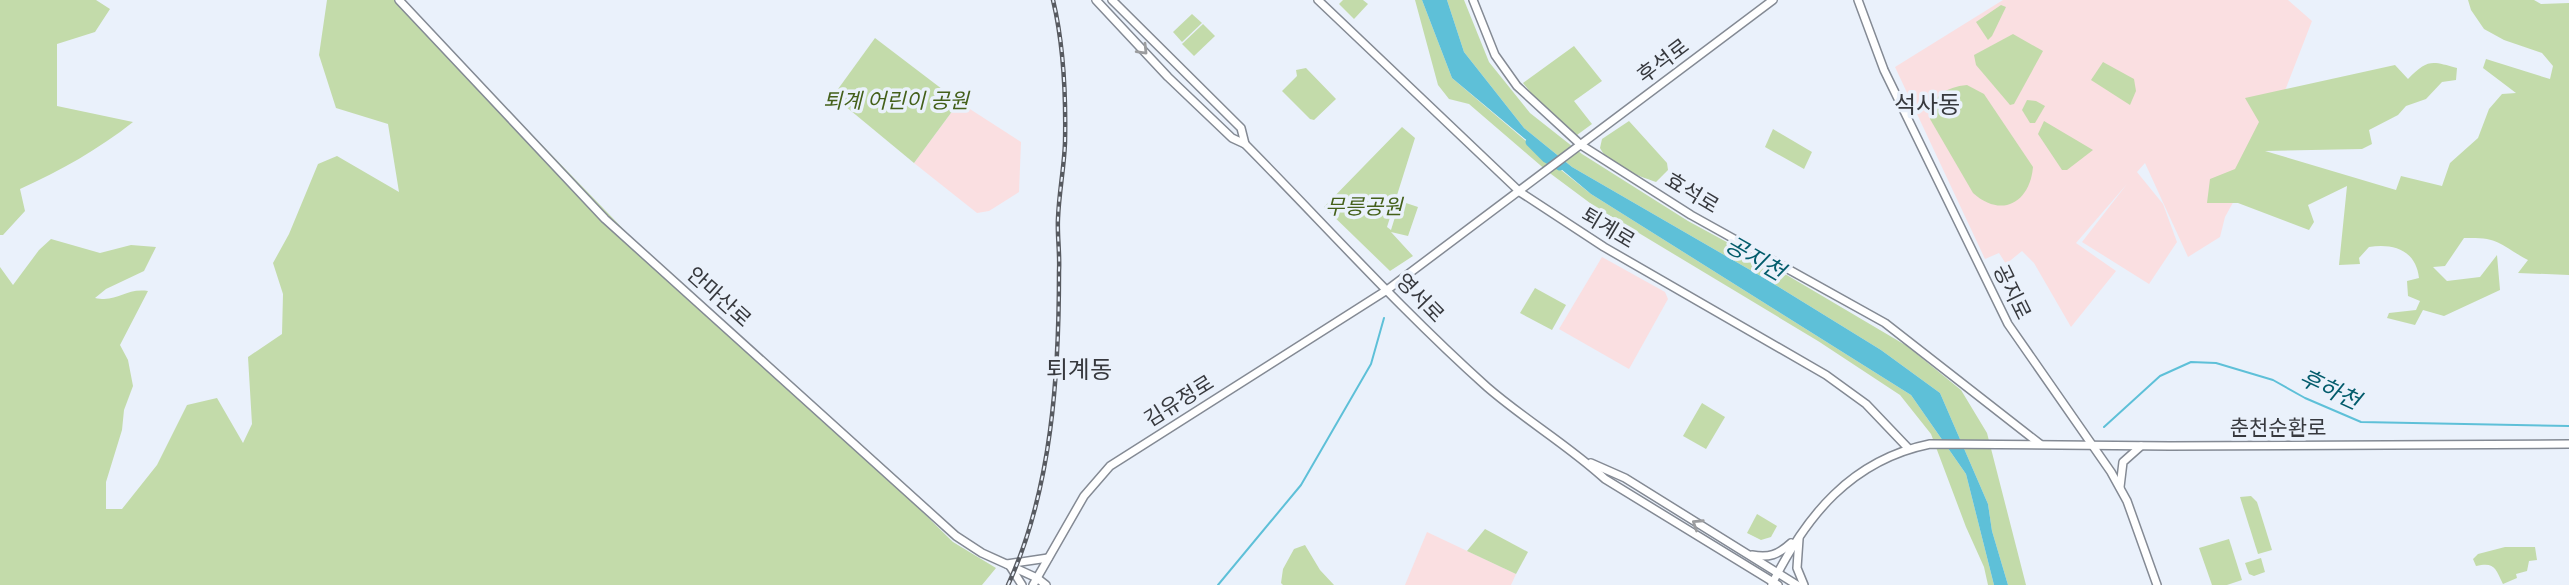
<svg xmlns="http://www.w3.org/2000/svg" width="2569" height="585" font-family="'Roboto Serif','Noto Sans KR',serif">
<rect width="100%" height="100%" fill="#eaf1fb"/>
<g fill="#fadfe1">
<path d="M2003 0H2288L2312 21 2262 150 2225 217 2220 237 2188 257 2145 163 2137 172 2163 204 2177 242 2149 284 2082 242 2127 184 2076 243 2116 271 2071 327 2034 263 2022 251 2006 264 1999 253 1985 259 1895 67Z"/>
<path d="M959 102 1021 142 1019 192 989 211 977 213 914 163Z"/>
<path d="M1602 257 1665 292 1668 299 1629 369 1559 329Z"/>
<path d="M1427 532 1516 574 1511 585H1405Z"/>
</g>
<g fill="#c3dbaa">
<path d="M0 0H96L110 9 95 32 57 44V106L133 122C99 149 60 171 20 189L25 211 3 235H0Z"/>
<path d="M327 0H402L661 268 896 486 953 542 996 568 982 585H0V267L13 285 39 250 51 239 100 253 131 245 156 247 144 271 106 289 95 298C118 303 124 288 148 291L120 345 128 360 133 386 124 410 122 430 106 482V509H122L157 465 187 405 217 398 243 443 252 424 248 357 282 334 283 294 273 263 289 234 318 164 337 156 399 192 388 124 336 108 319 55Z"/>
<path d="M1343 0H1363L1368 4 1354 19 1339 4Z"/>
<path d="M1415 0H1422L1452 78 1546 158 1591 194 1911 395 1966 474 1994 585H1988L1984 567 1966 527 1931 434 1900 395 1818 341 1594 206 1547 171 1469 104 1449 99 1438 85Z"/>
<path d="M1447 0H1464L1489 62 1530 113 1582 154 1688 221 1780 271 1907 346 1961 390 1987 433 2026 585H2008L1992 531 1988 504 1940 393 1881 350 1764 278 1572 167 1524 128 1464 52Z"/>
<path d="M2468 0H2534L2541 4 2569 3V275L2518 273 2528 260C2498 244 2501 237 2464 238L2445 266 2433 267 2447 281 2480 277 2497 255 2500 290 2444 316 2423 310 2415 325 2387 318 2389 313 2416 310 2420 301 2408 296 2407 281 2419 278C2416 250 2393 243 2369 247L2359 258 2360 264 2339 265 2347 186 2308 205 2314 222 2309 230 2238 203H2207L2210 179 2235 169 2259 122 2245 98 2395 65 2408 79C2428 59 2431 61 2457 68L2456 80 2442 82 2426 99 2406 106 2398 115 2369 130 2372 144 2362 149 2265 151 2396 190 2401 176 2442 186 2450 163 2478 138 2489 109 2502 94 2516 93 2483 68 2486 59 2550 79 2553 66 2542 53 2504 40 2484 29 2471 10Z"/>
<path d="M2001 5 2006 7 1992 36 1988 40 1976 22Z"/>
<path d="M1192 14 1202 23 1182 42 1173 32Z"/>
<path d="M1203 24 1215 36 1194 56 1182 44Z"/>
<path d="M2013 34 2043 51 2014 104 2010 105 1976 65 1974 55Z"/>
<path d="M875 38 959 102 914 163 833 96Z"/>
<path d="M1574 46 1602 81 1574 101 1592 124 1577 135 1541 105 1523 83Z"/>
<path d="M2103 62 2134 79 2136 91 2130 105 2091 80Z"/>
<path d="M1306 68 1336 99 1314 120 1310 119 1282 91 1297 76 1296 70Z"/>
<path d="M1967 85 1984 94 2033 167C2030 202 2002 219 1973 193L1930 119C1931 96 1946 87 1967 85Z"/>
<path d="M2027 100 2036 101 2045 106 2035 123H2030L2022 110Z"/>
<path d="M1629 121 1667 163 1668 170 1656 182C1637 175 1610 167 1600 148L1602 139Z"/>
<path d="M2044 121 2093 150 2067 170H2062L2038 134Z"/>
<path d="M1402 127 1415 138 1387 227 1391 230 1400 201 1418 207 1408 236 1391 232 1413 256 1390 271 1324 207Z"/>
<path d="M1773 129 1812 152 1804 169 1765 147Z"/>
<path d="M1535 288 1566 305 1552 330 1520 313Z"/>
<path d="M1702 403 1725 417 1706 449 1683 436Z"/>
<path d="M2251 496 2257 502 2272 550 2258 554 2240 497Z"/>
<path d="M1757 514 1777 526 1771 537 1761 540 1747 533Z"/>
<path d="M1485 529 1528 552 1516 574 1467 551Z"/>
<path d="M2229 539 2242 580 2227 585H2212L2199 548Z"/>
<path d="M1305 545 1320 570 1334 585H1283L1281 583 1283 569 1294 549Z"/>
<path d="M2505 547H2535L2537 560 2529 561 2527 571 2516 574 2517 578 2503 584C2495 568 2495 562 2476 566L2473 559 2478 554Z"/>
<path d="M2261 558 2265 572 2254 576 2249 574 2245 563Z"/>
</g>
<path fill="#5ec0d8" d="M1422 0H1447L1464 52 1524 128 1572 167 1764 278 1881 350 1940 393 1988 504 1992 531 2008 585H1994L1966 474 1911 395 1591 194 1452 78Z"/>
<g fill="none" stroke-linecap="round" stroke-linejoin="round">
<g stroke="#5ec0d8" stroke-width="2">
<path d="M2104 427 2160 376 2191 362 2216 363 2273 380 2305 398 2361 422 2569 426"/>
<path d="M1218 585 1301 485 1371 364 1384 318"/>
</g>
<path stroke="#5ec0d8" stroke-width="9" d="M1530 142 1546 158 1560 166"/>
<g stroke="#848a94" stroke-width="10">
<g id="secondary">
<path d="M399 0 605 219 956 536 982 553 1037 578 1046 585"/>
<path d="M1096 0 1168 77 1232 138 1245 144C1325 225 1402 311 1487 387 1525 420 1568 445 1605 479L1778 585"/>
<path d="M1112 0 1241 128 1245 144"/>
<path d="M1318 0 1520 192 1604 247 1826 375 1866 404 1908 448"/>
<path d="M1473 0 1495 55 1517 86 1581 145 1691 215 1885 323 2040 444"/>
<path d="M1858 0 1884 70 2008 324 2111 472 2127 501 2157 585"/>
<path d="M1591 463 1625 478 1797 585"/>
<path d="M2120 487 2123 462 2141 446"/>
<path d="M1799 539 1797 568 1804 585"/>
<path d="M1752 555C1769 558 1778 555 1791 543"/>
<path d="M1007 564 1048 558"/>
<path d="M1010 566 1022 585"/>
<path d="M1772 584C1806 516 1851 460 1930 444L2170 446 2569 444"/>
<path d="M1033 585 1084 496 1110 466 1387 290 1773 0"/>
</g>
</g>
<use href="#secondary" stroke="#fff" stroke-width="7"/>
<g stroke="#575a60" stroke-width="4.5">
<path id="rail" d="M1008 585C1052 490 1059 374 1059 271 1060 253 1057 235 1058 218 1059 193 1064 168 1065 143 1066 96 1064 46 1053 0"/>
</g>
<use href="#rail" stroke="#eaf1fb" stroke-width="2" stroke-dasharray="5" stroke-linecap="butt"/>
</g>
<defs><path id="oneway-chevron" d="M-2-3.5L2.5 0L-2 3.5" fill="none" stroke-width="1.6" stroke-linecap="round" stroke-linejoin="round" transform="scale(1.75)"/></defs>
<g stroke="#9b9c9e">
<use href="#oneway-chevron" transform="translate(1143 50) rotate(46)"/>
<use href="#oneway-chevron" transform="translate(1697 524) rotate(-147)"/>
</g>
<g text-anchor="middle" stroke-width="7" stroke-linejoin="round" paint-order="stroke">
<g font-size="21" fill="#37393e" stroke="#eaf1fb">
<text transform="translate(1663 61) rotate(-37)" y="7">후석로</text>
<text transform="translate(1692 193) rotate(31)" y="7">효석로</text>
<text transform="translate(1608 228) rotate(31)" y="7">퇴계로</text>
<text transform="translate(2012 292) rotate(64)" y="7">공지로</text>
<text transform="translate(719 297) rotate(42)" y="7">안마산로</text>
<text transform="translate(1420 298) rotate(46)" y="7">영서로</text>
<text transform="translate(1179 401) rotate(-32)" y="7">김유정로</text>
<text x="2278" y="435">춘천순환로</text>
</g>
<g font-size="21" font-style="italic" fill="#44601a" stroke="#eaf1fb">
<text x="896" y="108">퇴계 어린이 공원</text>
<text x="1364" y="214">무릉공원</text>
</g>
<g font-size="23" font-style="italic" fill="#035c6c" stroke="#eaf1fb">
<text transform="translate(1755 258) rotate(30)" y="8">공지천</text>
<text transform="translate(2330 389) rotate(25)" y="8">후하천</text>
</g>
<g font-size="24" fill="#37393e" stroke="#eaf1fb">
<text x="1927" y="113">석사동</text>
<text x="1079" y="378">퇴계동</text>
</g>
</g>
</svg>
